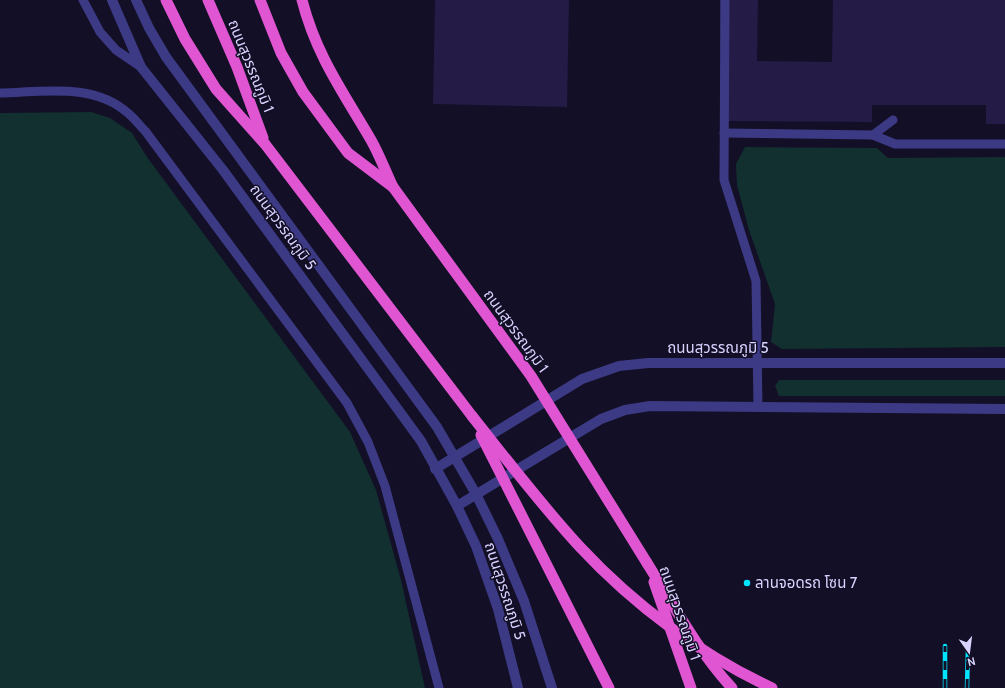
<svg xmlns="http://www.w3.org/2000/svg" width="1005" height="688" font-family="Cabin,'Noto Sans Thai',sans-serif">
<rect width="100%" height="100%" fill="#130f26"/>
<g fill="#12302f">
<path d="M91 112 110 118 132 133 147 157 350 432 376 490 401 580 425 688H0V113Z"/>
<path d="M745 147 877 148 888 158 1005 157V347L782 349 771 342 775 304 749 230 737 185 736 164Z"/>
<path d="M779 380H1005V396H779L775 386Z"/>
</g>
<g fill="#241b47">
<path d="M435 0H569L567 107 433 104Z"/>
<path d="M720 0H758L757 61 832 62 833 0H1005V124H986V105H872V122L720 121Z"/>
</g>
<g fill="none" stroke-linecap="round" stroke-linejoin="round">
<g stroke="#3d3a85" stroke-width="9">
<path d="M83 0 100 32 116 50 141 67"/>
<path d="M725 0 724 180 756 281 758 407"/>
<path d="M0 93C43 92 94 82 129 114 135 119 140 126 146 132L347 403 368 442 385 486 439 688"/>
<path d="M724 133 873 135 895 144H1005"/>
<path d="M873 135 893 120"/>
</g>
<g stroke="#3d3a85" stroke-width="10">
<path d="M112 0 141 67 223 170 421 441 457 506 476 546 498 609 518 688"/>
<path d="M136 0 149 28 166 57 437 427 476 494 498 539 524 601 552 688"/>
<path d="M435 469 582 379 619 366 648 363H1005"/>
<path d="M457 506 601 419 625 410 650 406 1005 409"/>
</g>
<g stroke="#e055d1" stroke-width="11">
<path d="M166 0 185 39 216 89 265 144 472 416"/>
<path d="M208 0 237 67 263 138"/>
<path d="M260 0 281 53 303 92 348 153 393 187"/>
<path d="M302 0C316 55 343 92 371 140 379 154 385 170 392 185"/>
<path d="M647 563C674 606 698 651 732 688"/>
<path d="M654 582 691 688"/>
</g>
<g stroke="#00e5ff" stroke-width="4.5">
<g id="rail">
<path d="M945 688V646"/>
<path d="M967 688 968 647"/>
</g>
</g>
<use href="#rail" stroke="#130f26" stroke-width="3" stroke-dasharray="9" stroke-linecap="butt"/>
<g stroke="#e055d1" stroke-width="11">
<path d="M393 187 531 376 647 563"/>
<path d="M472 416C507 460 542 506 580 547 634 605 701 655 772 688"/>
<path d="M481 435 609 688"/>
</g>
</g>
<circle fill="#00e5ff" stroke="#130f26" stroke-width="1.5" cx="747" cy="583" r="4"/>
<g text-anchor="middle" stroke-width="3" stroke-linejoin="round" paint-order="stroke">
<g font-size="15" fill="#d9d4ff" stroke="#130f26">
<text transform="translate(251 66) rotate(68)" y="5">ถนนสุวรรณภูมิ 1</text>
<text transform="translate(283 227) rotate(54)" y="5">ถนนสุวรรณภูมิ 5</text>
<text transform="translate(516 331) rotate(54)" y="5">ถนนสุวรรณภูมิ 1</text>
<text x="718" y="353">ถนนสุวรรณภูมิ 5</text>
<text transform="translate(505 591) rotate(72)" y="5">ถนนสุวรรณภูมิ 5</text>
<text transform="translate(680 613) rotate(71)" y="5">ถนนสุวรรณภูมิ 1</text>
</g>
<g font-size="15" fill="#d9d4ff" stroke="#130f26" text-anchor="start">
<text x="755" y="588">ลานจอดรถ โซน 7</text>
</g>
</g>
<g transform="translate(969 652) rotate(166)" stroke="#130f26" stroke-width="3" paint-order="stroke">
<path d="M0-3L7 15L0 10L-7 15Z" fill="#d9d4ff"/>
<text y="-6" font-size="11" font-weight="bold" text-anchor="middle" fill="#d9d4ff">N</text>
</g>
</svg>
